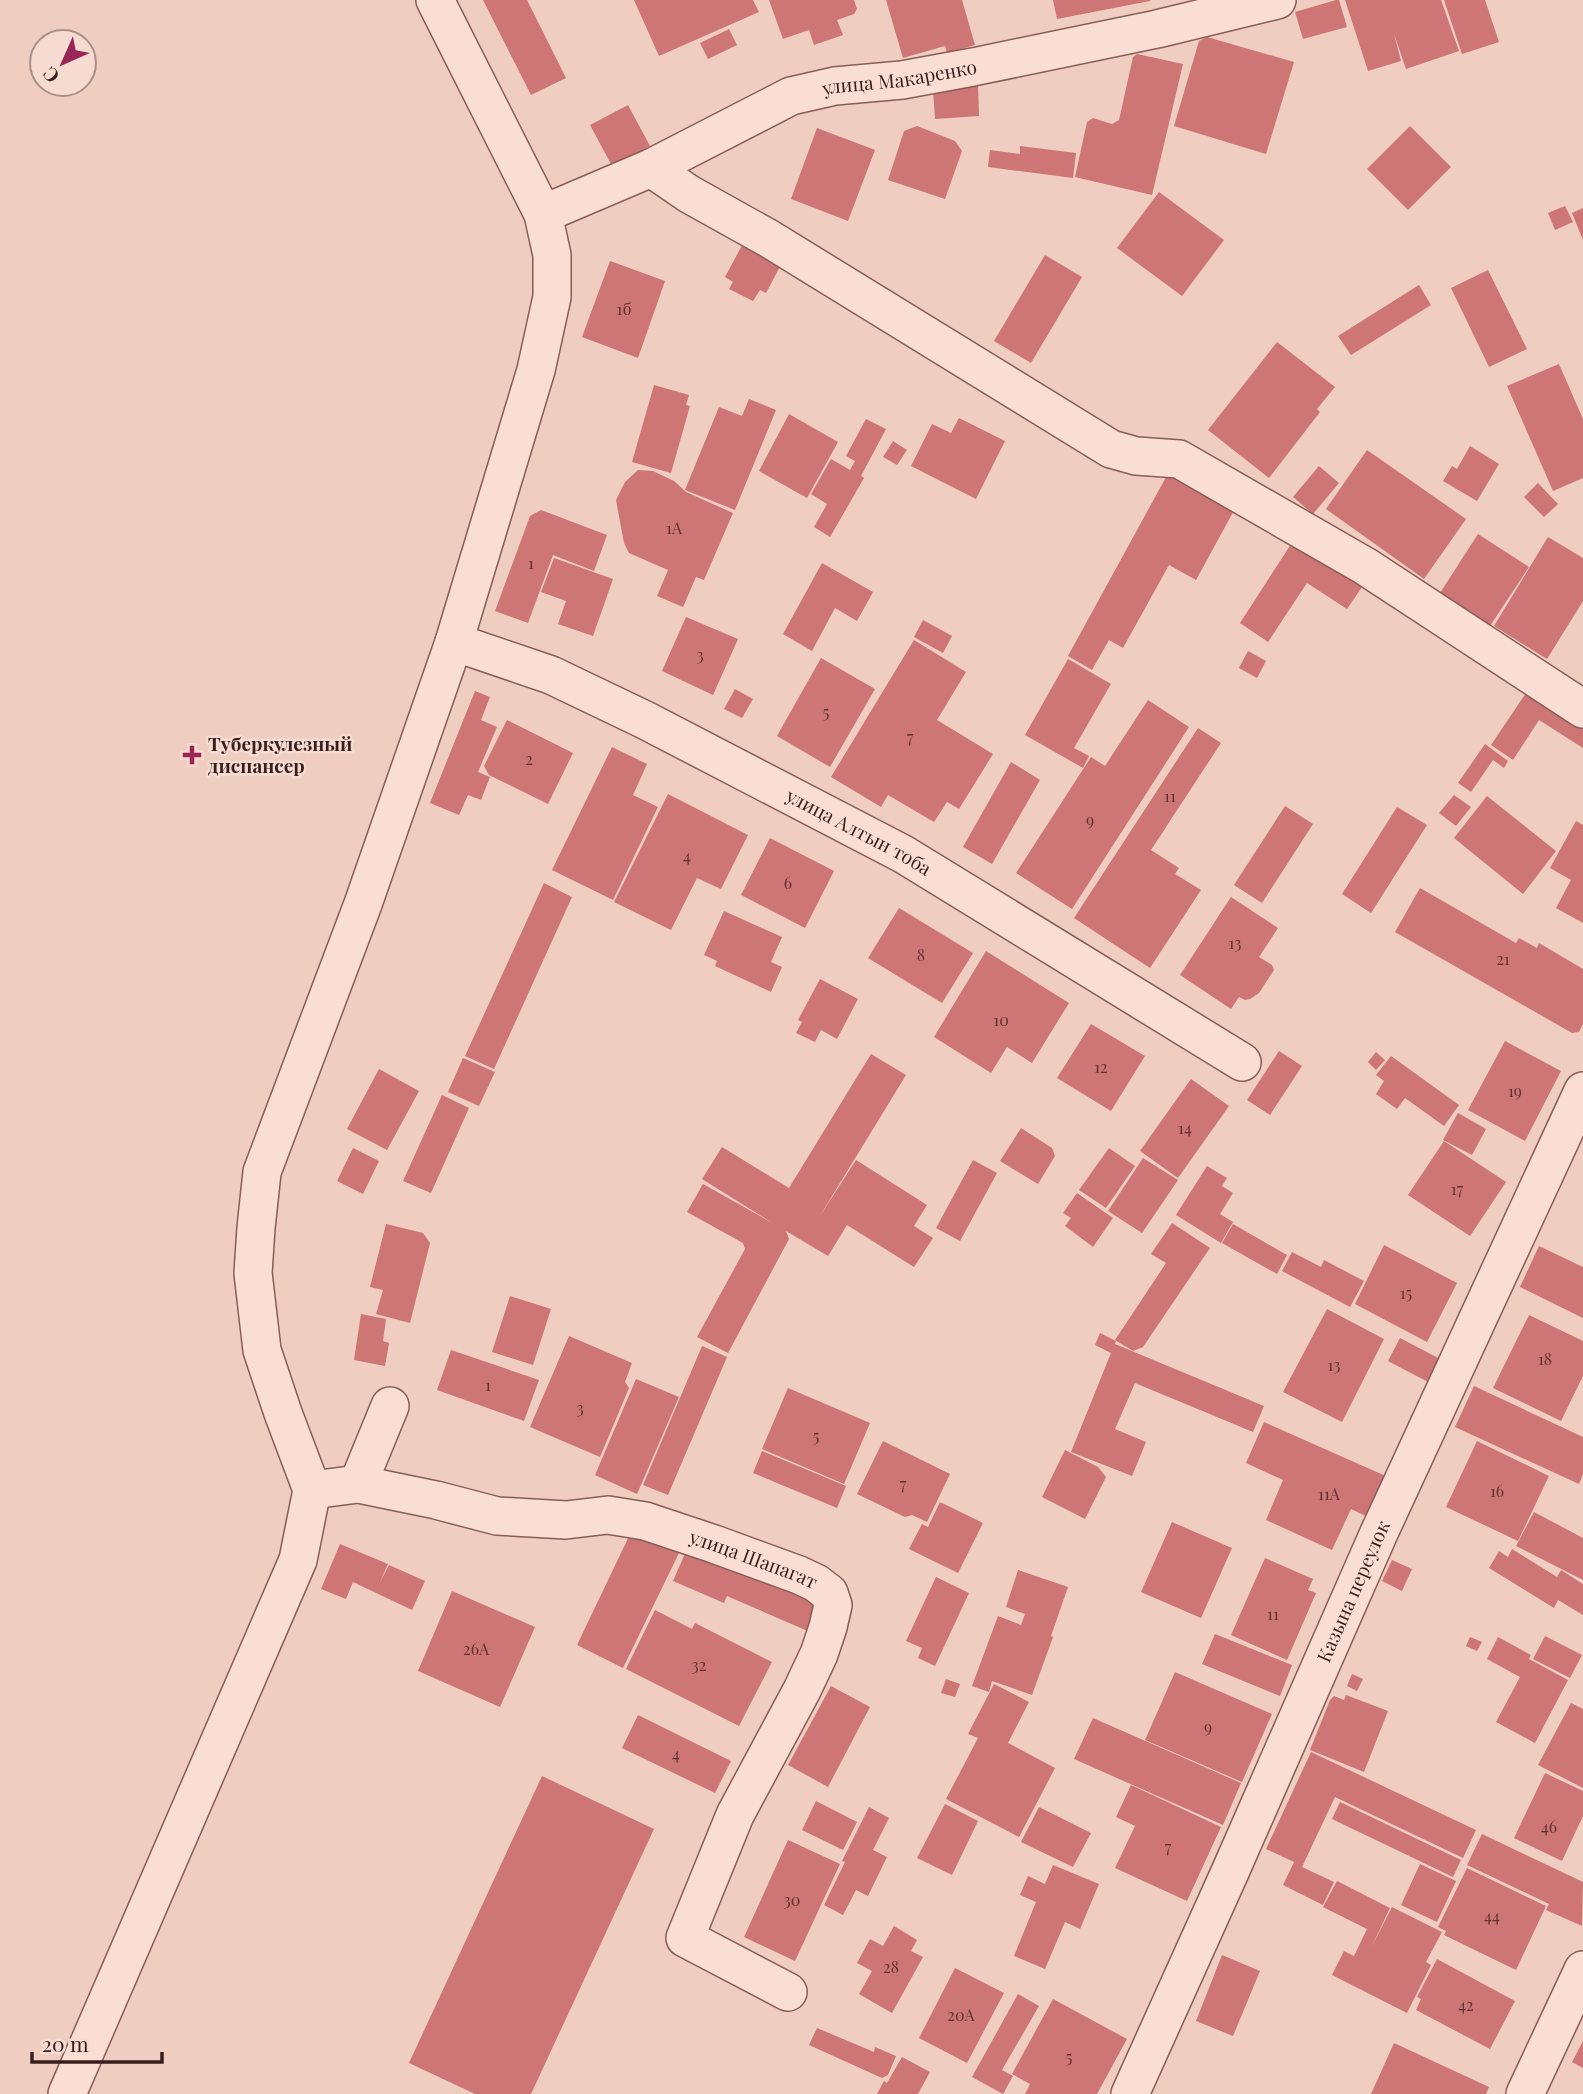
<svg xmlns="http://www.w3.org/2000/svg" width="1583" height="2094" font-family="'Playfair Display',serif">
<rect width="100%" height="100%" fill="#efcdc0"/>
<g fill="#ce7575">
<path d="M483 0H527L566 78 531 95Z"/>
<path d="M634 0H753L759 12 659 56Z"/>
<path d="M769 0H854L857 9 854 14 837 20 843 35 814 45 809 30 783 39Z"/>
<path d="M886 0H962L975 45 947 53 945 46 903 58Z"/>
<path d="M1053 0H1150V1L1057 19Z"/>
<path d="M1336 0H1339L1347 27 1303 39 1295 12Z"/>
<path d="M1345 0H1441L1459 51 1406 69 1394 34 1401 61 1368 71Z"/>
<path d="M1444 0H1485L1499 42 1462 54Z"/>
<path d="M729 29 737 45 708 59 700 43Z"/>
<path d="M1207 37 1294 62 1266 154 1174 126 1199 41Z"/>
<path d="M1137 54 1183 64 1152 195 1075 177 1087 122 1093 118 1112 124 1119 120 1133 57Z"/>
<path d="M978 85 979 116 935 119 933 89Z"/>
<path d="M628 105 650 146 612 166 590 125Z"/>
<path d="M917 126 955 141 962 151 945 199 888 180 904 131Z"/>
<path d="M1410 126 1451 167 1408 210 1367 169Z"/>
<path d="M817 128 875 150 848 221 791 199Z"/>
<path d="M1020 146 1076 153 1073 178 988 167 990 150 1020 154Z"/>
<path d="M1159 192 1224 240 1182 296 1117 248Z"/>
<path d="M1565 206 1573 222 1555 230 1548 213Z"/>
<path d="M1583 208V240L1572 213Z"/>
<path d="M746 238 784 259 766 293 760 290 753 301 729 289 733 282 725 277Z"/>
<path d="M1045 255 1082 277 1031 363 994 341Z"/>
<path d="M610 261 665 281 638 358 582 337Z"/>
<path d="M1488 270 1527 349 1489 367 1451 288Z"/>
<path d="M1419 285 1431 305 1351 355 1338 336Z"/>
<path d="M1277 342 1335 387 1317 409 1320 412 1269 478 1208 430Z"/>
<path d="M1559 364 1583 419V478L1553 491 1507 386Z"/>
<path d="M654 385 689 395 686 405 690 406 671 473 632 462Z"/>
<path d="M749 399 776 410 735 510 685 490 719 407 742 416Z"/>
<path d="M789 414 838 442 807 498 759 471Z"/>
<path d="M959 418 1005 441 976 499 911 466 932 424 951 433Z"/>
<path d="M866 419 886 429 861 476 864 478 830 537 814 527 827 504 811 494 831 459 850 470 855 461 846 456Z"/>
<path d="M893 441 907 450 897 465 883 457Z"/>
<path d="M1470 446 1499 464 1477 501 1443 481 1452 466 1457 469Z"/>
<path d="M1367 450 1466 519 1424 579 1326 509Z"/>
<path d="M1319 466 1339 483 1313 514 1293 497Z"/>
<path d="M1171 468 1237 505 1196 580 1169 565 1123 648 1109 640 1092 670 1068 656Z"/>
<path d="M638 470 653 471 674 481 686 492 733 513 704 580 696 577 683 607 657 596 668 570 629 553 624 543 616 500 625 482Z"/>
<path d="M1538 483 1558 504 1544 517 1524 497Z"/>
<path d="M541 510 607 535 594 571 553 555 528 623 495 611 530 516Z"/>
<path d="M1478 534 1529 567 1490 626 1440 593Z"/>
<path d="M1548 537 1583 558V601L1547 659 1494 626Z"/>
<path d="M1293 541 1362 587 1347 609 1307 583 1268 642 1240 623Z"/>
<path d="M554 558 613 579 593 636 558 624 566 601 541 592Z"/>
<path d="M822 563 873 592 857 621 835 608 812 651 783 634Z"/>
<path d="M686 617 738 639 713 695 662 671Z"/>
<path d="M923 620 952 636 943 653 914 637Z"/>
<path d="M914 640 966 672 937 720 993 754 959 809 947 802 934 822 888 795 881 807 831 777Z"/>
<path d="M1248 651 1266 661 1257 678 1239 668Z"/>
<path d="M821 658 875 689 830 767 777 736Z"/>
<path d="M1068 659 1111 684 1074 748 1089 756 1083 768 1025 735Z"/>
<path d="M1530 687 1583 722V748L1539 720 1513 760 1491 745Z"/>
<path d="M735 689 753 699 742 718 724 709Z"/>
<path d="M475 691 490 697 481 720 497 727 478 772 490 777 481 800 468 795 459 815 430 803Z"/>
<path d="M1148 700 1189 727 1072 909 1016 873 1091 757 1105 766Z"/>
<path d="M507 720 573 753 548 804 489 775 484 766Z"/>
<path d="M1198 728 1221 743 1151 850 1179 868 1175 874 1201 890 1150 968 1074 918Z"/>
<path d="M1485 744 1508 761 1504 768 1493 760 1471 792 1458 783Z"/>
<path d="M612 747 647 764 633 795 658 807 613 900 552 870Z"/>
<path d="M1011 762 1040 780 992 864 963 847Z"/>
<path d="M668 794 748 835 721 889 697 878 671 930 614 902Z"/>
<path d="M1454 795 1471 807 1456 826 1439 813Z"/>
<path d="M1487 796 1556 851 1523 894 1454 838Z"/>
<path d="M1285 806 1313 824 1262 903 1234 885Z"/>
<path d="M1397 807 1427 825 1371 913 1342 894Z"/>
<path d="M1576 821 1583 825V923L1556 908 1571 880 1550 868Z"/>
<path d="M770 838 834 871 805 928 741 895Z"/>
<path d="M544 883 572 897 494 1069 465 1056Z"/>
<path d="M1420 888 1516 943 1519 938 1537 948 1539 943 1583 969V1024L1579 1032 1572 1033 1395 932Z"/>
<path d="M1231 897 1278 928 1259 957 1272 965 1274 970 1259 993 1250 999 1245 1000 1239 997 1231 1009 1180 975Z"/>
<path d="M899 908 973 953 942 1003 868 958Z"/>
<path d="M724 911 782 937 771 962 782 967 771 992 715 966 717 961 704 955Z"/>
<path d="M986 951 1069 1003 1032 1063 1007 1047 991 1073 934 1037Z"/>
<path d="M820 979 858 999 837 1039 821 1030 815 1042 796 1033 802 1022 798 1020Z"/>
<path d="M1091 1024 1145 1056 1111 1111 1057 1078Z"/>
<path d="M1505 1041 1561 1071 1525 1141 1468 1110Z"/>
<path d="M1279 1051 1302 1066 1270 1115 1247 1100Z"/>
<path d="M1376 1052 1385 1060 1376 1070 1368 1062Z"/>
<path d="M871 1054 906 1075 818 1219 856 1160 927 1205 914 1226 933 1238 914 1267 847 1225 828 1256 786 1231 789 1239 728 1353 697 1337 745 1249 743 1243 687 1212 703 1184 774 1224 702 1179 722 1147 789 1188Z"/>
<path d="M1391 1056 1459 1105 1444 1126 1405 1098 1397 1109 1376 1094 1384 1081 1376 1075Z"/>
<path d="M463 1058 495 1072 479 1106 448 1092Z"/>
<path d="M379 1069 419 1091 387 1150 347 1129Z"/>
<path d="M1191 1079 1229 1106 1178 1178 1140 1151Z"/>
<path d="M442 1095 469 1108 431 1193 403 1181Z"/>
<path d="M1458 1113 1486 1129 1472 1155 1443 1140Z"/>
<path d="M1021 1128 1052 1148 1055 1156 1038 1184 1000 1161Z"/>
<path d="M1444 1141 1506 1182 1470 1236 1408 1195Z"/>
<path d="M353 1148 379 1161 363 1194 337 1181Z"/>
<path d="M1109 1148 1135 1166 1106 1208 1079 1190Z"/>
<path d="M1143 1158 1178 1180 1142 1233 1108 1211Z"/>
<path d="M973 1160 997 1173 960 1241 936 1228Z"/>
<path d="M1207 1166 1227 1178 1222 1186 1233 1193 1220 1214 1233 1222 1221 1243 1176 1215Z"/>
<path d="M1077 1193 1113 1218 1093 1247 1065 1226 1071 1218 1063 1213Z"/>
<path d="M1172 1223 1210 1248 1143 1347 1133 1351 1115 1340 1166 1263 1151 1254Z"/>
<path d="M386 1224 423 1233 430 1243 410 1323 376 1314 383 1290 370 1287Z"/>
<path d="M1233 1224 1287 1255 1277 1274 1222 1243Z"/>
<path d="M1384 1245 1457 1283 1427 1342 1355 1304Z"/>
<path d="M1539 1246 1583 1267V1318L1520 1287Z"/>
<path d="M1292 1252 1321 1267 1324 1260 1364 1281 1350 1307 1282 1271Z"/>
<path d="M510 1296 551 1309 533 1365 492 1352Z"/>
<path d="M1327 1309 1384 1339 1342 1422 1283 1392Z"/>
<path d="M361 1314 386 1319 383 1341 389 1343 385 1366 354 1360Z"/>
<path d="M1529 1315 1583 1341V1376L1561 1421 1493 1388Z"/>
<path d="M1100 1333 1116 1341 1115 1344 1264 1406 1253 1432 1135 1383 1115 1429 1146 1442 1132 1476 1071 1452 1111 1353 1095 1345Z"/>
<path d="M569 1336 632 1363 625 1382 629 1388 600 1457 530 1427Z"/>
<path d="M1400 1338 1442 1360 1430 1383 1388 1361Z"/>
<path d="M702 1346 727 1357 668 1495 643 1485Z"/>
<path d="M451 1350 539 1380 524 1421 437 1390Z"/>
<path d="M636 1379 679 1397 637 1494 595 1475Z"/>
<path d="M1474 1386 1583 1437V1474L1579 1484 1455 1427Z"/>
<path d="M788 1388 870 1423 844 1484 762 1449Z"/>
<path d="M1264 1422 1388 1477 1370 1518 1351 1509 1332 1550 1266 1520 1283 1480 1246 1463Z"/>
<path d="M883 1441 950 1474 927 1522 912 1515 905 1517 857 1494Z"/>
<path d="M1477 1441 1549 1476 1518 1541 1446 1507Z"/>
<path d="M1065 1450 1098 1467 1106 1477 1085 1519 1042 1497Z"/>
<path d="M762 1451 846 1486 837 1508 753 1473Z"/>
<path d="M940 1502 983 1523 958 1573 909 1549 922 1524 928 1527Z"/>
<path d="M1534 1512 1583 1538V1580L1516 1546Z"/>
<path d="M1172 1522 1232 1548 1201 1618 1141 1592Z"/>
<path d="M632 1530 679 1553 623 1668 577 1645Z"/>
<path d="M340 1544 388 1564 380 1582 389 1565 425 1581 412 1610 353 1582 346 1599 321 1589Z"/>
<path d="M687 1549 816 1597 810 1632 727 1596 724 1603 673 1581Z"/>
<path d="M1512 1549 1557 1577 1561 1570 1583 1584V1615L1558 1600 1554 1608 1489 1568 1499 1551 1508 1557Z"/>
<path d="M1265 1558 1313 1579 1308 1590 1316 1593 1287 1660 1231 1635Z"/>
<path d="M1392 1560 1412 1569 1402 1591 1382 1581Z"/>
<path d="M1018 1570 1068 1587 1051 1636 1053 1637 1032 1695 992 1681 989 1692 972 1686 998 1616 1021 1625 1025 1614 1006 1607Z"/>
<path d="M936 1577 969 1593 935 1666 918 1658 922 1648 906 1641Z"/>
<path d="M452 1591 535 1627 500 1707 418 1671Z"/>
<path d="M655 1610 692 1629 695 1623 772 1662 739 1726 626 1669Z"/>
<path d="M1215 1634 1292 1665 1280 1696 1202 1664Z"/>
<path d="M1545 1636 1582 1655 1570 1678 1533 1659Z"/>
<path d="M1470 1637 1482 1642 1477 1651 1466 1646Z"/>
<path d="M1498 1637 1531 1655 1529 1659 1568 1680 1535 1743 1496 1722 1520 1677 1487 1659Z"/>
<path d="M1175 1672 1272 1714 1242 1782 1145 1740Z"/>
<path d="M1352 1674 1363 1679 1357 1691 1347 1686Z"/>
<path d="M946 1679 960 1684 955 1697 941 1693Z"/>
<path d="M994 1684 1029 1702 1008 1743 1055 1768 1019 1837 946 1799 978 1738 968 1734Z"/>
<path d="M831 1686 870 1707 828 1787 788 1765Z"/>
<path d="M1346 1695 1388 1711 1364 1772 1310 1750 1330 1700 1334 1696 1344 1700Z"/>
<path d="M1571 1703 1583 1709V1788L1538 1765Z"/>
<path d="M638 1715 731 1761 715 1793 622 1748Z"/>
<path d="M1093 1718 1241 1783 1223 1825 1074 1759Z"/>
<path d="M1311 1752 1476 1830 1463 1858 1335 1797 1302 1867 1334 1882 1323 1905 1283 1885 1294 1862 1266 1849Z"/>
<path d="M1545 1773 1583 1791V1816L1562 1861 1514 1838Z"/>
<path d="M542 1776 654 1829 531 2094H475L409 2063Z"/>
<path d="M1131 1785 1221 1827 1187 1901 1115 1868 1135 1826 1116 1817Z"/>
<path d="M816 1801 857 1822 843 1850 802 1830Z"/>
<path d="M1340 1802 1461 1860 1453 1877 1332 1819Z"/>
<path d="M945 1804 978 1821 952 1875 917 1858Z"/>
<path d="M869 1807 889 1818 873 1850 887 1857 868 1896 856 1890 843 1915 824 1905 845 1862 842 1861Z"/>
<path d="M1039 1807 1091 1833 1073 1867 1021 1842Z"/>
<path d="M1482 1834 1583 1882 1582 1926 1546 1910 1549 1904 1467 1865Z"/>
<path d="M788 1840 840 1864 795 1961 744 1937Z"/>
<path d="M1420 1864 1456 1881 1437 1922 1401 1905Z"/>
<path d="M1053 1865 1099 1884 1080 1929 1065 1922 1045 1969 1014 1956 1036 1902 1020 1895 1028 1876 1045 1884Z"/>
<path d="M1467 1868 1546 1906 1516 1970 1444 1935 1446 1931 1438 1927Z"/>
<path d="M1337 1881 1390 1908 1371 1948 1392 1907 1442 1932 1426 1962 1431 1965 1407 2013 1332 1975 1344 1951 1354 1956 1367 1929 1323 1907Z"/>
<path d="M894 1926 917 1940 911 1951 923 1957 892 2013 859 1994 872 1971 857 1963 870 1939 883 1946Z"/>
<path d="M1222 1955 1260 1971 1233 2036 1196 2021Z"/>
<path d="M1437 1959 1515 2001 1490 2049 1416 2010 1421 1999 1417 1997Z"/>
<path d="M955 1968 1004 1993 967 2063 919 2038Z"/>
<path d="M1018 1994 1039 2006 1002 2070 1013 2076 1003 2094 972 2077Z"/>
<path d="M1053 1999 1127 2039 1097 2094H1025L1030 2084 1012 2074Z"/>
<path d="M817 2028 874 2052 875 2047 896 2056 888 2075 882 2078 809 2045Z"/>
<path d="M1583 2041V2068L1572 2062Z"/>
<path d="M1394 2043 1489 2087 1486 2094H1371Z"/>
<path d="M902 2057 930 2072 918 2094H877L884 2081 887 2083Z"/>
</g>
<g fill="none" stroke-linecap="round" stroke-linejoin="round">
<g stroke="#885d57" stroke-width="40">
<g id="street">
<path d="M651 168 689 194 768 238 1111 449 1136 456 1179 459 1365 566 1583 709"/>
<path id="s1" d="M543 214 651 168 791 96 835 86 902 80 973 67 1157 29 1277 0"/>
<path id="s2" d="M454 642 551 675 645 720 903 854 1242 1062"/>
<path d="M358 1484 390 1406"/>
<path id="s3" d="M312 1490 358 1484 436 1500 497 1516 566 1520 608 1515 645 1521 714 1544 799 1575 816 1583 829 1593 833 1605 828 1627 819 1654 802 1690 735 1815 685 1938 788 1992"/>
<path d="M67 2094 298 1560 312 1490 283 1413 262 1350 253 1273 256 1228 262 1172 363 904 454 642 536 370 552 297V255L543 214 435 0"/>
<path id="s4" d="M1130 2094 1230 1872 1378 1535 1583 1091"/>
<path d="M1525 2094 1583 1970"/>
</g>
</g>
<use href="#street" stroke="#faded3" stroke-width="37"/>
</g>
<path fill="#992657" stroke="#f6dbd0" stroke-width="2.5" d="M188.5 744.5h7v7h7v7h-7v7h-7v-7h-7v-7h7z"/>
<g text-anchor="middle" stroke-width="5" stroke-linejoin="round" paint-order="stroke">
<g font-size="16" fill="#5e3432">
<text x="624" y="315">1б</text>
<text x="674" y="534">1А</text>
<text x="531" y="569">1</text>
<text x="700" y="661">3</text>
<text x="826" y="718">5</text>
<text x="910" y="743">7</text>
<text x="529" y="765">2</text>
<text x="1170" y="802">11</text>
<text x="1090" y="826">9</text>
<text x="687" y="862">4</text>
<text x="788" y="889">6</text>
<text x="1235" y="949">13</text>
<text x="921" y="961">8</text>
<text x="1503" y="965">21</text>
<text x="1001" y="1026">10</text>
<text x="1101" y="1073">12</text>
<text x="1515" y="1097">19</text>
<text x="1185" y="1134">14</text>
<text x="1457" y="1195">17</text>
<text x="1406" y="1299">15</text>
<text x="1545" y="1365">18</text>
<text x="1334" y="1371">13</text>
<text x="488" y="1391">1</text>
<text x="580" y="1414">3</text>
<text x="816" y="1442">5</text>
<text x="903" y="1490">7</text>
<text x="1497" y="1497">16</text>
<text x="1329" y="1500">11А</text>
<text x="1273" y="1620">11</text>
<text x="476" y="1655">26А</text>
<text x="699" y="1671">32</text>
<text x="1208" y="1733">9</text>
<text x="676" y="1760">4</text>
<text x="1549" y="1833">46</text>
<text x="1168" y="1853">7</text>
<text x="792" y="1906">30</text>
<text x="1492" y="1922">44</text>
<text x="891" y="1973">28</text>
<text x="1466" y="2011">42</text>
<text x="961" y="2021">20А</text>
<text x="1069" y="2063">5</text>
</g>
<g font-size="19" fill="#381e1c" stroke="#f6dbd0">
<text dy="7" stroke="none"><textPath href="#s1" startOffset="385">улица Макаренко</textPath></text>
<text dy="7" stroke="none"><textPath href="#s2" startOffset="448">улица Алтын тоба</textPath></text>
<text dy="7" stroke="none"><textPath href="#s3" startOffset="453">улица Шапагат</textPath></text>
<text dy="7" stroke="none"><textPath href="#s4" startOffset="550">Казына переулок</textPath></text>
</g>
<g font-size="19" font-weight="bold" fill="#381e1c" stroke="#f6dbd0" text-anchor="start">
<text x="208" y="751">Туберкулезный<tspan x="208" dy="22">диспансер</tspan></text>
</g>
</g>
<g transform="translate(63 63) rotate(225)"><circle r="33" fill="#f6dbd0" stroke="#aa8f88" stroke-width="2"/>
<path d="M0-5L12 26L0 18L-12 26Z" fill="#992657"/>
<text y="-10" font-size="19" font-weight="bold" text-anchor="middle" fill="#381e1c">С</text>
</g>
<path d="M32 2052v10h130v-10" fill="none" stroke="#381e1c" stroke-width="3.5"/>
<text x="42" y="2052" font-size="21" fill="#381e1c" stroke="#f6dbd0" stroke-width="5" paint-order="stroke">20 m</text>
</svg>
